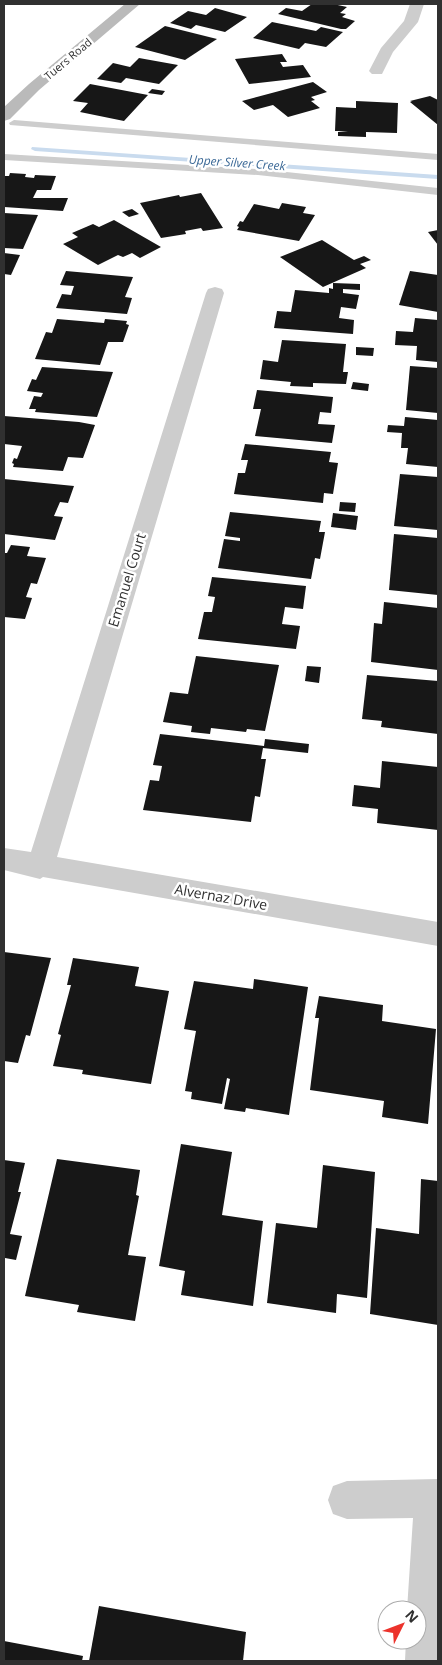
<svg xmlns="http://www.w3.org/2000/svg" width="442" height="1665" font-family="'Open Sans',sans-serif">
<rect width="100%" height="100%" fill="#fff"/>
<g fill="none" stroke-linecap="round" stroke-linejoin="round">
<path fill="#c9dbee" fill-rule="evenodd" d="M32 147 438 175V179L35 151 31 149Z"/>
</g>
<g fill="#171717">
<path d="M312 4H333L347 7 340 13 346 14 342 17 355 21 346 29H341L278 14 286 8 302 11Z"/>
<path d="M215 8 247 17 225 32 196 25 191 29 170 23 188 11 206 15Z"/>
<path d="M272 22 316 31 321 27 343 32 326 47 305 43 299 49 253 38Z"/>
<path d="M165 26 217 39 185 60 135 47Z"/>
<path d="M282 54 287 62H280L283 67 303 65 311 77 249 84 235 59Z"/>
<path d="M139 58 178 65 159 84 126 78 121 83 97 79 113 63 130 67Z"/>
<path d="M313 82 327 92 311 97 315 100 311 101 320 108 288 117 273 105 254 110 242 101Z"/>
<path d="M90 84 148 95 124 121 80 112 88 103 73 101Z"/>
<path d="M152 89 165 91 162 95 148 93Z"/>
<path d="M430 96 438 100V125L410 102H412L410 101Z"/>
<path d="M356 101 398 103 397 133 366 132V137L338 136V132L348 131H335L336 107 356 108Z"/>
<path d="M10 173 26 174 25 177 34 178 35 175 56 176 51 190H37L33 198H68L63 211 4 207V176H9Z"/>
<path d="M201 193 223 228 203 231 201 228 185 231 186 234 161 238 140 203 179 195 180 197Z"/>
<path d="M282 203 306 207 303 213 315 215 299 241 237 230 239 227 237 226 240 221 243 222 254 204 279 209Z"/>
<path d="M132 209 139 214 129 217 122 212Z"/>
<path d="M4 213 38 215 23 249 4 248Z"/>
<path d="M114 220 161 247 140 258 132 253 123 257 118 255 98 265 63 244 78 237 72 233 93 224 99 227Z"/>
<path d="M438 230V245L428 232Z"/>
<path d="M322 240 354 260 364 256 371 260 360 264 366 268 323 287 280 257Z"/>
<path d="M4 253 20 255 11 275 4 274Z"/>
<path d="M66 271 133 277 125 297 132 298 127 314 56 308 62 294 71 295 74 286 60 285Z"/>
<path d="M410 271 438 275V312L399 305Z"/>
<path d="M333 283 360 284V290L343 289V293L359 295 356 309 341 307 339 318 354 320 353 334 274 328 277 311 291 312 295 290 329 293V288L333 289Z"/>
<path d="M415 318 438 320V362L416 360 417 346 395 345 396 331 413 332Z"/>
<path d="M57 319 104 323 105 319 127 321 126 324 129 325 123 342H108L100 365 35 359 46 332 52 333Z"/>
<path d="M282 340 346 344 343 372H348L346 384 313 383V387L290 386 291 382 260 379 263 360 278 362Z"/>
<path d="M356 347 374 348 373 356 356 355Z"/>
<path d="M410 366 438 368V413L406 410Z"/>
<path d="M42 367 113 372 97 417 35 412 36 409H29L34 396 41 397 43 393 27 391 32 379 36 380Z"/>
<path d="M353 382 369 384 368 391 351 389Z"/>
<path d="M257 390 333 397 331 413 320 412 318 424 335 425 332 443 255 436 261 409H253Z"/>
<path d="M4 416 79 422 95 425 83 458 68 457 63 471 13 467 14 464 12 463 14 458 17 459 22 446 4 444Z"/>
<path d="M405 417 438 420V467L406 464 408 448H401L402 433 387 432 388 425 404 426Z"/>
<path d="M245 444 331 452 329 462 338 463 333 494 324 493 323 503 234 494 238 473H245L248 460H241Z"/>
<path d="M400 474 438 477V530L394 526Z"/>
<path d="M4 479 74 486 68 503 60 502 54 516 63 517 55 540 4 534Z"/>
<path d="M340 502 356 503 355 512 339 511Z"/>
<path d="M230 512 321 521 319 532H325L320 559 315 558 311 579 218 568 224 539 240 541V538L225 536Z"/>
<path d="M333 513 358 516 356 530 331 527Z"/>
<path d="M394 534 438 538V595L389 590Z"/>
<path d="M11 545 30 547 27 556 46 558 37 584 31 583 26 597 32 598 25 619 4 617V553H7Z"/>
<path d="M212 577 306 586 303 609 285 607 282 624 300 626 296 649 198 639 204 612H212L215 597 208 596Z"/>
<path d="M384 602 438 608V670L371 662 374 623 382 624Z"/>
<path d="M196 656 279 665 265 731 247 729 246 732 211 728 210 734 191 732 192 726 163 722 170 692 188 694Z"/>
<path d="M307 666 321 667 319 683 305 681Z"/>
<path d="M367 675 438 681V734L381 727 382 721 362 719Z"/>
<path d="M160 734 264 746 265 739 309 744 308 753 263 748 261 759H266L260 797 255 796 251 822 143 810 150 780 159 781 162 766 153 765Z"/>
<path d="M382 761 438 767V830L377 823 378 809 352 806 354 785 380 788Z"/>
<path d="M4 952 51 958 30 1036 26 1035 18 1063 4 1061Z"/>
<path d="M73 958 139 967 135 986 169 991 151 1084 82 1074 83 1070 53 1066 61 1035 58 1034 71 985H67Z"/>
<path d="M254 979 308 987 289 1115 246 1108 245 1112 224 1109 230 1079 227 1078 222 1104 191 1099 192 1092 185 1091 196 1031 184 1029 194 981 253 989Z"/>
<path d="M319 996 383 1005 382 1021 436 1029 428 1124 382 1117 384 1101 310 1090 319 1018H315Z"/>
<path d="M181 1144 232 1152 222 1215 263 1221 253 1306 181 1295 185 1271 159 1266Z"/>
<path d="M57 1159 140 1170 136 1195 139 1196 128 1255 146 1257 135 1321 77 1312 79 1305 25 1296Z"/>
<path d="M4 1160 25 1163 18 1192H21L10 1234 22 1236 16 1260 5 1258 4 1262Z"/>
<path d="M323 1165 375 1172 367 1298 337 1294 336 1313 267 1303 276 1223 317 1228Z"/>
<path d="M421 1179 438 1181V1325L370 1314 376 1228 419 1234Z"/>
<path d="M99 1606 246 1632 243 1661H89Z"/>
<path d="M4 1641 83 1656 82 1661H4Z"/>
</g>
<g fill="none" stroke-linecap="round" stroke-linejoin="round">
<g fill="#cdcdcd" fill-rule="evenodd">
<path d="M14 120 438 154V160L10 125 9 123Z"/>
<path d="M4 154 258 169 438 188V195L258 175 4 160Z"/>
</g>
<g fill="#cdcdcd" fill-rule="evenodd">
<path d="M410 4H424L418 22 393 52 382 74H372L369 71 381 48 404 21Z"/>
<path d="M215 287 222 289 224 293 57 857 438 922V946L43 877 40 879 4 870V848L31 852 206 293 208 289Z"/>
<path d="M438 1479V1661H405L406 1640H417V1610H407L413 1518 347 1519 333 1514 328 1500 333 1486 347 1481Z"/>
</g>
<path fill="#bababa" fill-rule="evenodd" d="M125 4H140L39 90 10 119 4 121V107L29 84Z"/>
</g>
<g text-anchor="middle" stroke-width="5" stroke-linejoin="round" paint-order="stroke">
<g font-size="11" fill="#303030" stroke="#fff">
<text transform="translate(68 59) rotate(-40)" y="4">Tuers Road</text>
</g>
<g font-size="12" font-style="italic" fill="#3a6896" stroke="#fff">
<text transform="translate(237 163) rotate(4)" y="4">Upper Silver Creek</text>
</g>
<g font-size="14" fill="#303030" stroke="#fff">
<text transform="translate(127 580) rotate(-73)" y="5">Emanuel Court</text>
<text transform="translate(221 897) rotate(10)" y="5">Alvernaz Drive</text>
</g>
</g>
<rect width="442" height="1665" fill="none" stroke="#303030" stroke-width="10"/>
<g transform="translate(402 1625) rotate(48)"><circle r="24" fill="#ffffff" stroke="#acacac"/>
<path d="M0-4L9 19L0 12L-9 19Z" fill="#ec332c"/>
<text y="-8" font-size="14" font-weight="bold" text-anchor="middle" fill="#303030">N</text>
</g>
</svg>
